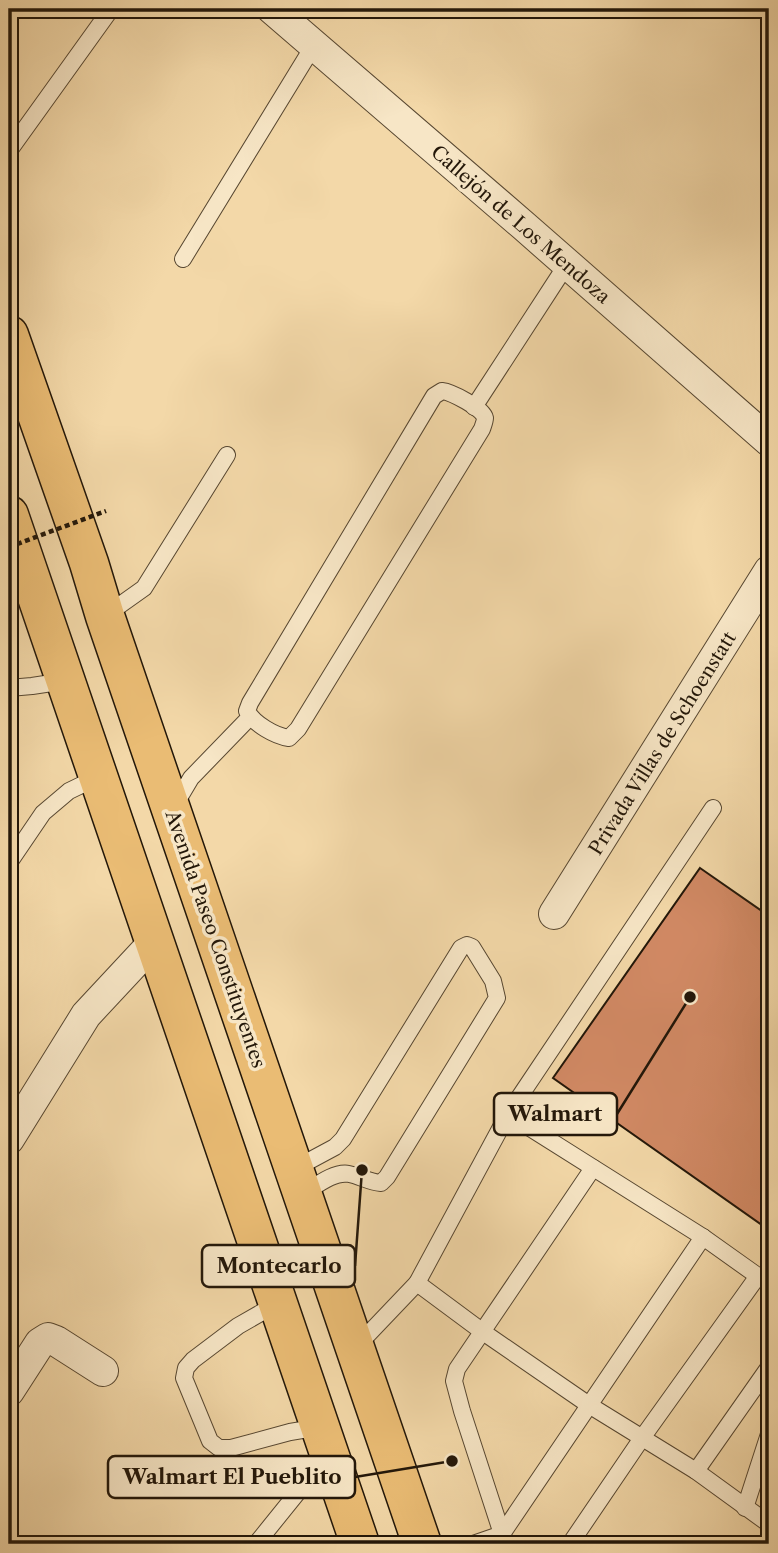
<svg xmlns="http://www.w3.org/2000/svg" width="778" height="1553" font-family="'Libre Caslon Text',serif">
<rect width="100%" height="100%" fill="#f3d8a8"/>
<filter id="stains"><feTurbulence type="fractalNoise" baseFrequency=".00286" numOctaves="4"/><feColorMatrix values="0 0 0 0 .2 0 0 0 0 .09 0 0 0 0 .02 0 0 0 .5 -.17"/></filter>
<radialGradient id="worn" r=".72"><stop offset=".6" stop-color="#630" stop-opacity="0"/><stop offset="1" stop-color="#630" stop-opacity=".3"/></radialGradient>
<path fill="#d18964" stroke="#231709" stroke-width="2" d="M700 868 769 916V1230L553 1078Z"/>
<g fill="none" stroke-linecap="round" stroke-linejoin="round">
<g stroke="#574731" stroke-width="18">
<g id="service">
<path d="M9 151 111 9"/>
<path d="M183 259 314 45"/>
<path d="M442 391C451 392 483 408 485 418 485 421 483 426 482 429L298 729 289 738C275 736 254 724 247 711L250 703 434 396Z"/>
<path d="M474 407 567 264"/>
<path d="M9 590 19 566"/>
<path d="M106 615 144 588 227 455"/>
<path d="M9 688 32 686 65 681"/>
<path d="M175 805 191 778 250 717"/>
<path d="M9 863 43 813 69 791 98 777"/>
<path d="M508 1114 713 808"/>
<path d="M294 1169 335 1147 343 1139 461 948 467 945 472 947 493 981 497 998 387 1177 381 1183C369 1182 360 1176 349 1174 334 1171 316 1186 303 1194"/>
<path d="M417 1283 508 1114 703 1237 769 1284"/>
<path d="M278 1303 238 1326 193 1360 186 1368 184 1378 210 1441 219 1448H231L290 1432 320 1427"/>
<path d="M356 1347 417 1283 483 1332 589 1405 696 1471 769 1524"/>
<path d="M696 1471 769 1367"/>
<path d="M745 1508 769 1434"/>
<path d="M256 1544 327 1456"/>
<path d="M473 1544 502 1534 703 1237"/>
<path d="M507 1544 502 1534 462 1411 454 1381 457 1369 593 1168"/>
<path d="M570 1544 642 1438 758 1276"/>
</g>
</g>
<g stroke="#574731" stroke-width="32">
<g id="minor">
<path d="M272 9 524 226 769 441"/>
<path d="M554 914 769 571"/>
<path d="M9 1139 86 1015 154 942"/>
<path d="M9 1391 40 1343 48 1338 56 1341 103 1371"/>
</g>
</g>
<g stroke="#231709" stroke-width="41">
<g id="trunk">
<path d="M9 335 89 563 105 616 422 1544"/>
<path d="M9 515 360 1544"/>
</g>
</g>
<use href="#service" stroke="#f7e6c6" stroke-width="16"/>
<use href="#minor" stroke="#f7e6c6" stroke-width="30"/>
<use href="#trunk" stroke="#eabc74" stroke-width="38"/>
<path stroke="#231709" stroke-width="4.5" stroke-dasharray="5 3.5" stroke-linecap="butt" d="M9 547 106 511"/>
</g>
<g text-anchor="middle" stroke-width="7" stroke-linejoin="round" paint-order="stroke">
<g font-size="19" fill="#231709" stroke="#f7e6c6">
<text transform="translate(521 224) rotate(41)" y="7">Callejón de Los Mendoza</text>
<text transform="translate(662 743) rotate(-58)" y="7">Privada Villas de Schoenstatt</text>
<text transform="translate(216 939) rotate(71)" y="7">Avenida Paseo Constituyentes</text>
</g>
</g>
<path fill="none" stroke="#231709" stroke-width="2.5" d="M690 997L617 1114M362 1170L355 1266M452 1461L355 1477"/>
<g fill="#231709" stroke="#f7e6c6" stroke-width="2.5">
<circle cx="690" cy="997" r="7"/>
<circle cx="362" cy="1170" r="7"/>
<circle cx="452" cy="1461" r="7"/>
</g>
<g fill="#f7e6c6" stroke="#231709" stroke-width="2.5">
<rect x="494" y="1093" width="123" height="42" rx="7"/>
<rect x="202" y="1245" width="153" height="42" rx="7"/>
<rect x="108" y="1456" width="247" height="42" rx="7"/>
</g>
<g font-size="21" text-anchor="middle" font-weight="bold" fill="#231709">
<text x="555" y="1121">Walmart</text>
<text x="279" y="1273">Montecarlo</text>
<text x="232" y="1484">Walmart El Pueblito</text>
</g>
<rect width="778" height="1553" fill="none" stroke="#f3d8a8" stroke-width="35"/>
<rect x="10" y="10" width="757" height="1532" fill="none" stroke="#231709" stroke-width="3.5"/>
<rect x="18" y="18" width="743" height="1518" fill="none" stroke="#231709" stroke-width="2"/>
<rect width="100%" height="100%" filter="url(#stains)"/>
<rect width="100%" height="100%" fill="url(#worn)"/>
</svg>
